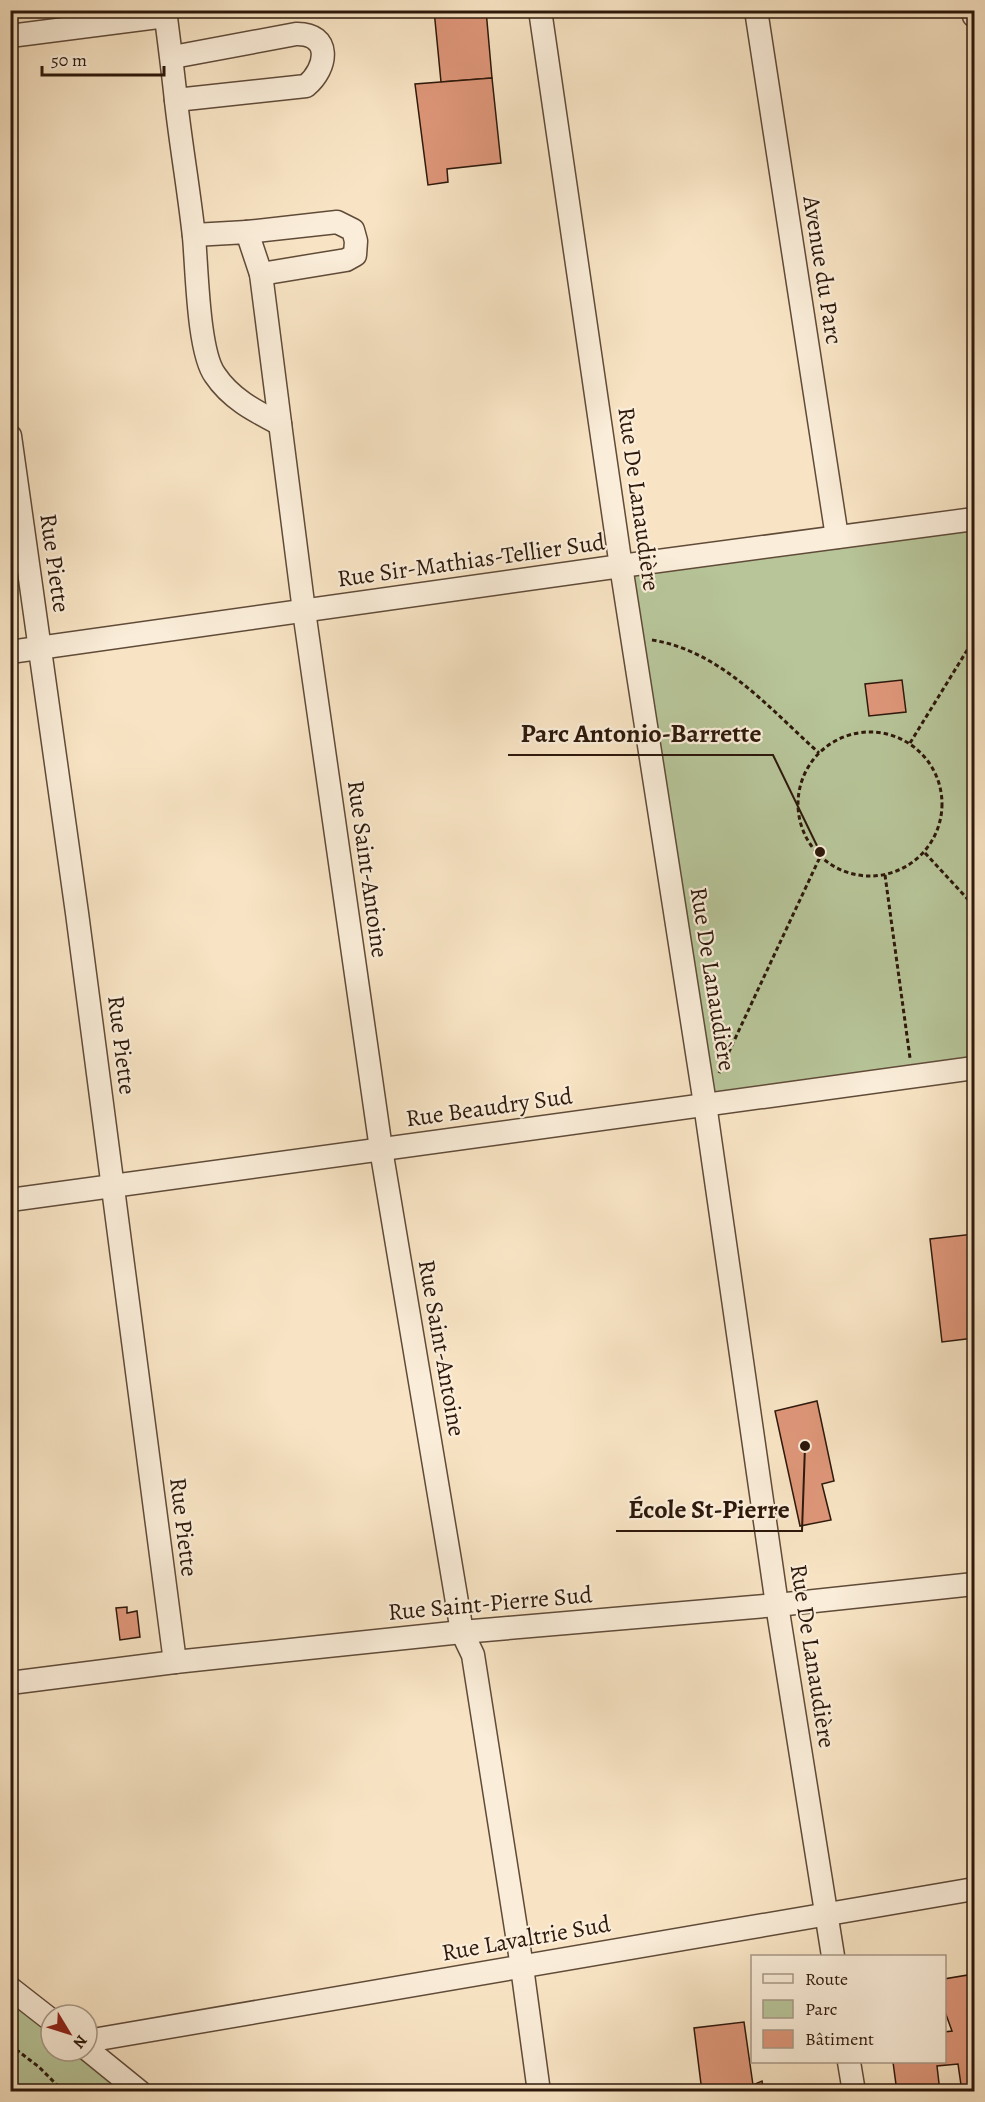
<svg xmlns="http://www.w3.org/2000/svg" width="985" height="2102" font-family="Alegreya,serif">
<rect width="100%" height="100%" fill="#f8e4c4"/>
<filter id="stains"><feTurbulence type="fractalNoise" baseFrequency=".00333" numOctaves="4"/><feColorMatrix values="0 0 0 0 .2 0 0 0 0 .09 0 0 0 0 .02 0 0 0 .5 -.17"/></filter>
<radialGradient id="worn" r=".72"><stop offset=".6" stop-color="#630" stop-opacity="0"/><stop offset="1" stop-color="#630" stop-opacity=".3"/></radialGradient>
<g fill="#b7c599" stroke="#726e52" stroke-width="1.5">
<path d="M974 519V1068L705 1104 621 566Z"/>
<path d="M10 1988 51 2020V2051H87L140 2091H11Z"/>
</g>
<g fill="#de9679" stroke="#2d180b" stroke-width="1.5">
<path d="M434 10H486L492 78 441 82Z"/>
<path d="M492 78 501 163 447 169 448 182 428 185 415 84Z"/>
<path d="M902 680 906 712 869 716 865 684Z"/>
<path d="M974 1234V1338L942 1342 930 1239Z"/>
<path d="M817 1401 834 1481 822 1484 831 1520 800 1526 775 1411Z"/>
<path d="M127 1607V1613L137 1611 140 1637 120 1640 116 1608Z"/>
<path d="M974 1974V2092H962L958 2064 937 2066 940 2092H897L893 2062H944V2032L952 2031 944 2009V1979Z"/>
<path d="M744 2022 753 2085 762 2081 764 2092H702L694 2028Z"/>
</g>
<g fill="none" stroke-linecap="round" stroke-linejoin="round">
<g stroke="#604b39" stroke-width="25">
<g id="minor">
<path d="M165 10C169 41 173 71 176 101 181 146 189 191 194 237 197 269 198 352 215 375 231 399 255 411 280 424"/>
<path d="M540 10 619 553 705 1104 777 1605 833 1956"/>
<path d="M756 10 837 537"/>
<path d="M974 10V16"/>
<path d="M10 36 166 16"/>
<path d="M173 57 296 34C332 33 328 68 306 86L176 100"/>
<path d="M247 232 337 222 353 230 356 241 355 255 346 260 261 274"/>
<path d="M194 235 247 232 261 274 304 611 381 1149 462 1632 473 1655 522 1967 539 2092"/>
<path d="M10 436 77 913 175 1662"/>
<path d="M10 652 621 566 974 519"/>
<path d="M10 1200 974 1068"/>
<path d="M10 1683 175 1662 462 1632 777 1605 974 1584"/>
<path d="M10 1988 51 2020"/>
<path d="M87 2041 974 1889"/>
<path d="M87 2049 140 2092"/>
<path d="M849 2062 854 2092"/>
</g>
</g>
<g stroke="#2d180b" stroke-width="3" stroke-dasharray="4.5 3" stroke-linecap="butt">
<path d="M652 640C721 651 769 708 819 753"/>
<circle cx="870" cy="804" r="72"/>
<path d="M910 743 974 639"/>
<path d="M925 853 974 906"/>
<path d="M885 875 910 1058"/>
<path d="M719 1073 820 857"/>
<path d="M10 2045 39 2067 64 2092"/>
</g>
<use href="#minor" stroke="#faedd9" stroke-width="22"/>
</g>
<g text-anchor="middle" stroke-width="4.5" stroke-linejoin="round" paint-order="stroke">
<g font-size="24" fill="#2d180b" stroke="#faedd9">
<text transform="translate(823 270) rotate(81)" y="8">Avenue du Parc</text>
<text transform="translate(639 499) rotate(82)" y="8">Rue De Lanaudière</text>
<text transform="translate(471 560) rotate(-8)" y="8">Rue Sir-Mathias-Tellier Sud</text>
<text transform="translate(55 563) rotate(82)" y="8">Rue Piette</text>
<text transform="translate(368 869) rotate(82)" y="8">Rue Saint-Antoine</text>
<text transform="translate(713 979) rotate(81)" y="8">Rue De Lanaudière</text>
<text transform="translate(122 1045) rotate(83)" y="8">Rue Piette</text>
<text transform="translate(489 1107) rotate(-8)" y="8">Rue Beaudry Sud</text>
<text transform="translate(442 1348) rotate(80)" y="8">Rue Saint-Antoine</text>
<text transform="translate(184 1527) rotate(83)" y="8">Rue Piette</text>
<text transform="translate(490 1603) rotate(-5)" y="8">Rue Saint-Pierre Sud</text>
<text transform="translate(813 1656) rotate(81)" y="8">Rue De Lanaudière</text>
<text transform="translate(526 1938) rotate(-10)" y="8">Rue Lavaltrie Sud</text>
</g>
</g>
<path fill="none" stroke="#2d180b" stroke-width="2" d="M820 852L773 755H508M805 1446L802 1531H616"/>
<g fill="#2d180b" stroke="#faedd9" stroke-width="2">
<circle cx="820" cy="852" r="6"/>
<circle cx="805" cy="1446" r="6"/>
</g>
<g font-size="26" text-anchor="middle" font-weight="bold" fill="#2d180b" stroke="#faedd9" stroke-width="4.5" stroke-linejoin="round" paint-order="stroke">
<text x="641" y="742">Parc Antonio-Barrette</text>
<text x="709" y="1518">École St-Pierre</text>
</g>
<rect width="985" height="2102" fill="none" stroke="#f8e4c4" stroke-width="36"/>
<rect x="12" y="12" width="961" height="2078" fill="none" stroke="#2d180b" stroke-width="3"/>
<rect x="18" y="18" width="949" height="2066" fill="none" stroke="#2d180b" stroke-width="1.5"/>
<rect x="751" y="1955" width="195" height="108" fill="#faedd9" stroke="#a89887" stroke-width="1.5"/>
<rect x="763" y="1974" width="30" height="9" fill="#faedd9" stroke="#a89887" stroke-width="1.5"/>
<text x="805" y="1985" font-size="18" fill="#2d180b">Route</text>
<rect x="763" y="2000" width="30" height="18" fill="#b7c599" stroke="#a89887" stroke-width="1.5"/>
<text x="805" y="2015" font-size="18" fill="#2d180b">Parc</text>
<rect x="763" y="2030" width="30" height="18" fill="#de9679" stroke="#a89887" stroke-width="1.5"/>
<text x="805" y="2045" font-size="18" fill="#2d180b">Bâtiment</text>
<g transform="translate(69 2033) rotate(128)"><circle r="28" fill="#faedd9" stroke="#a89887" stroke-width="1.5"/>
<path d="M0-4.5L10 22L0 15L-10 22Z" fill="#8f2418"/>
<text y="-9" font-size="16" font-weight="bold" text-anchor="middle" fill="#2d180b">N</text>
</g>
<path d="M42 66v9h122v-9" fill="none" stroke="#2d180b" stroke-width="3"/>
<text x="51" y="66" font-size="18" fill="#2d180b" stroke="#faedd9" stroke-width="4.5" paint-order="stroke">50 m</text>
<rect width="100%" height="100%" filter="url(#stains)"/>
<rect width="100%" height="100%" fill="url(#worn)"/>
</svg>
